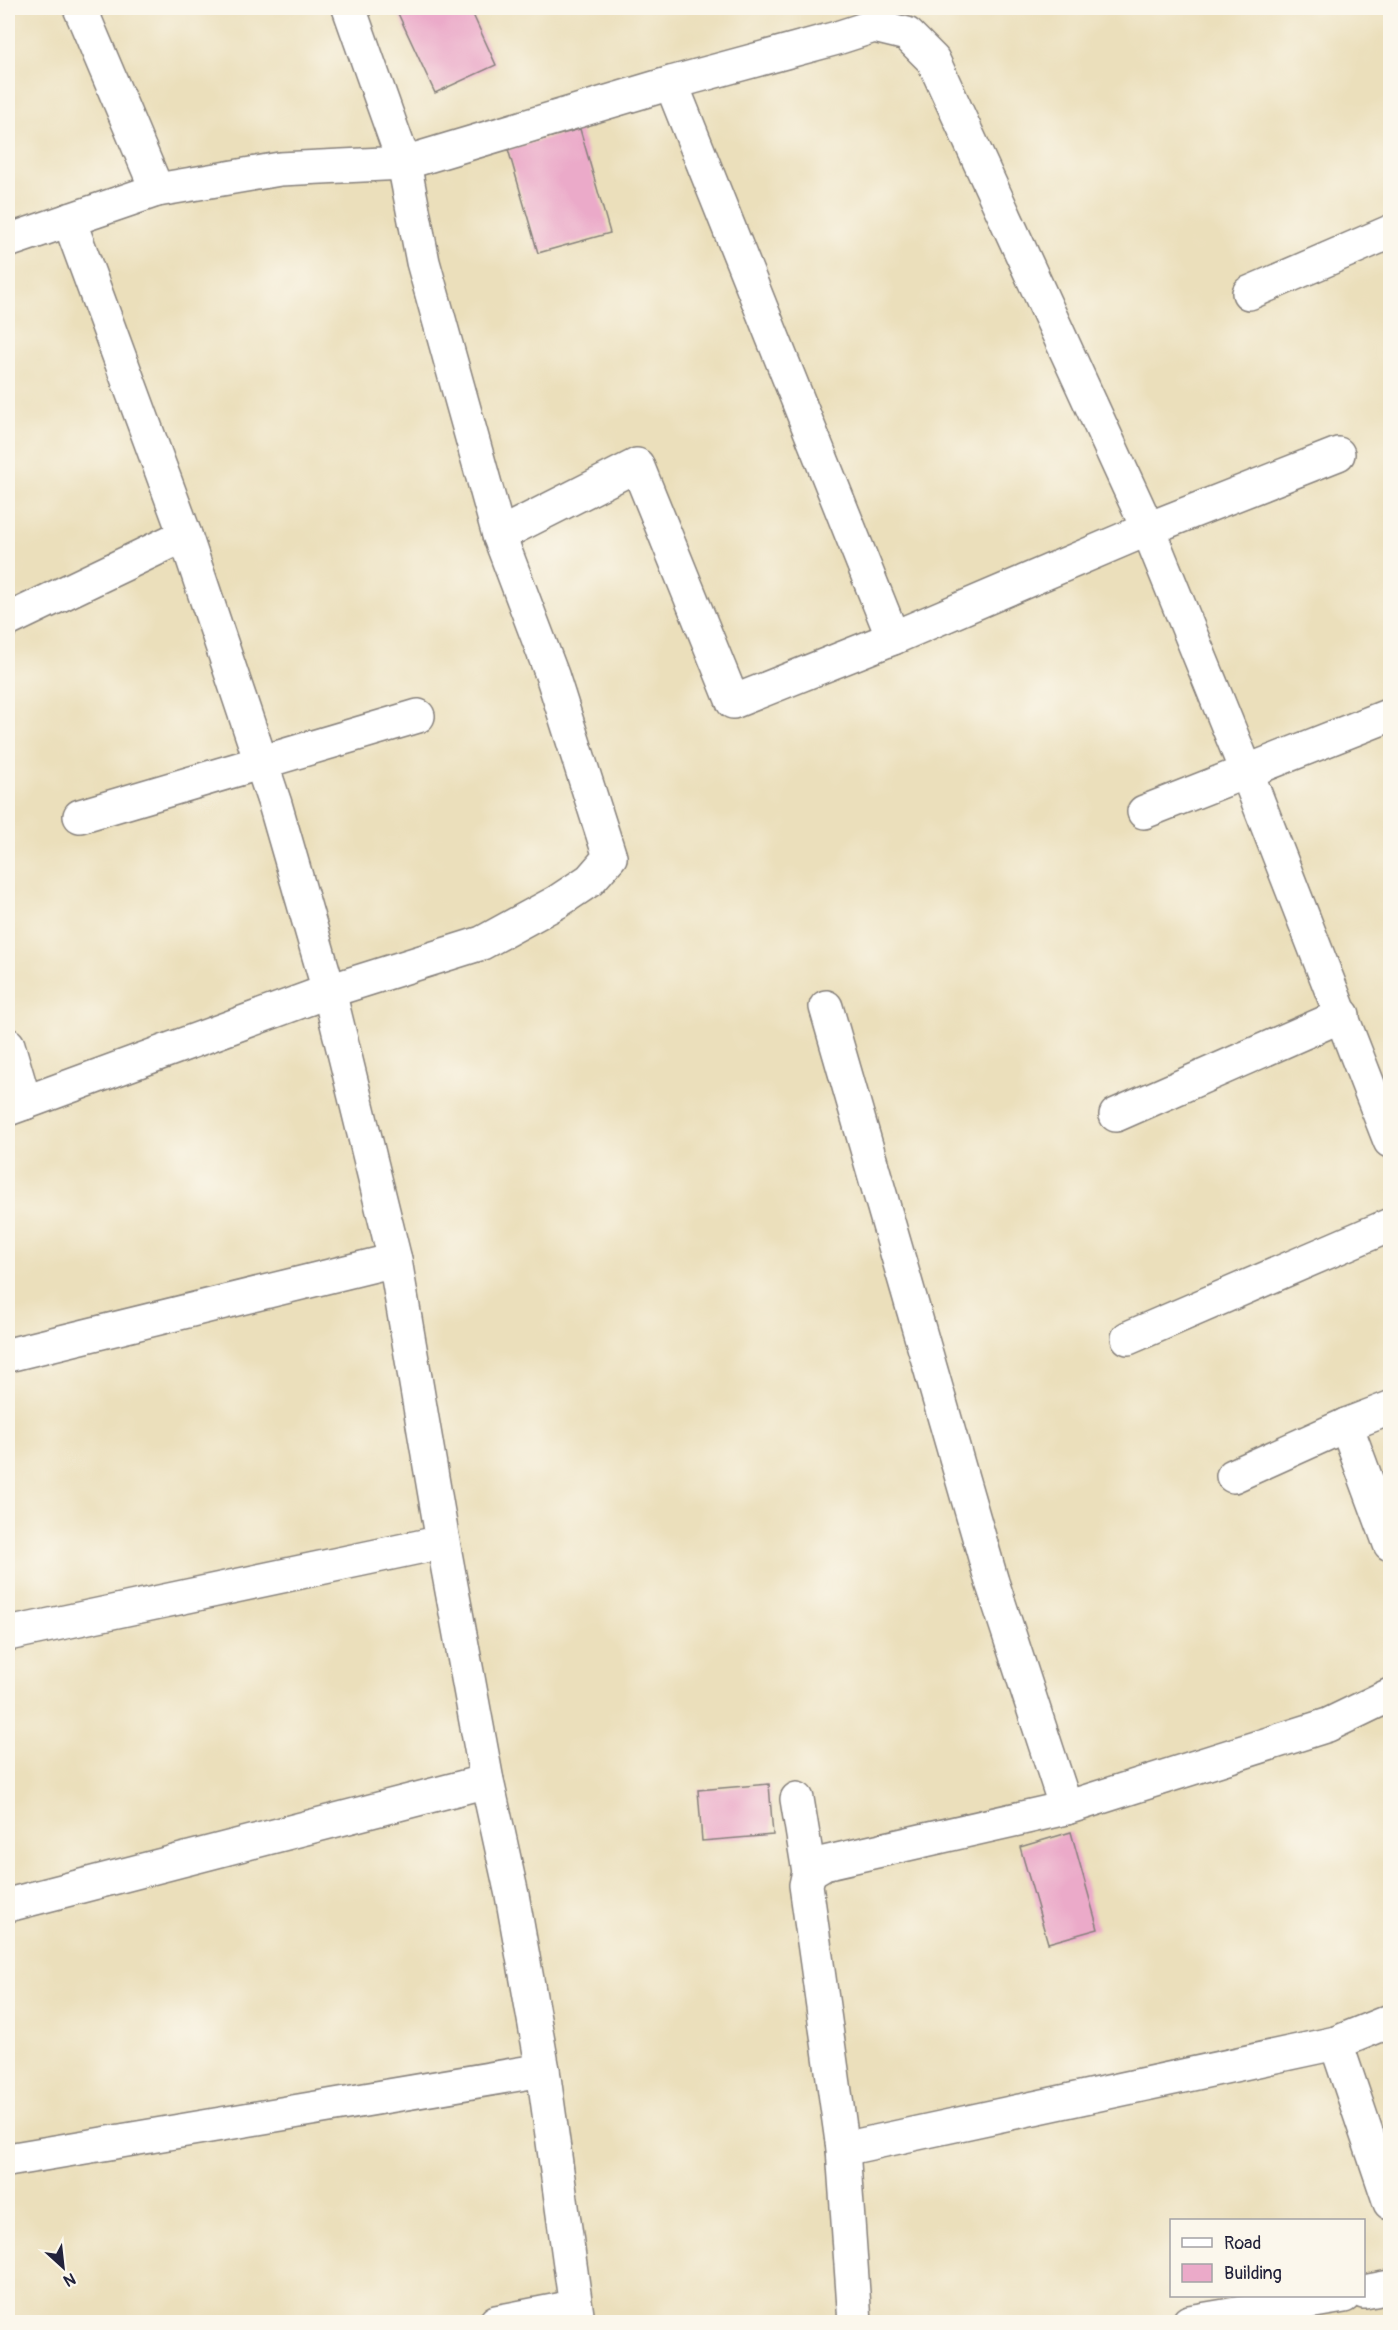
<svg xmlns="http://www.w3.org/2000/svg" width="1398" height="2330" font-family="Pangolin,sans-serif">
<rect width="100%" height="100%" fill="#fbf7ec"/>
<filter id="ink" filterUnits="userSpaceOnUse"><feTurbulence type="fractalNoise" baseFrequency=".0167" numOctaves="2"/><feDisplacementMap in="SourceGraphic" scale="12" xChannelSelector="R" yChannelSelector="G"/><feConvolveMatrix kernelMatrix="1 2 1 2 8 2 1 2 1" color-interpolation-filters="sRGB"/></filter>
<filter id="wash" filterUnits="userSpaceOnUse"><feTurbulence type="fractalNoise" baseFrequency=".008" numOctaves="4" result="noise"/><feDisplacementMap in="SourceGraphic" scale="24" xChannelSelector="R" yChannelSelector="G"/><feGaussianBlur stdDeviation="1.35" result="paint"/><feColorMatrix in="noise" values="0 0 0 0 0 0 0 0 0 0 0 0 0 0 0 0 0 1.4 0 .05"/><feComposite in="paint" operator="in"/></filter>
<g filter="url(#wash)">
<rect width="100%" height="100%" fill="#ebdfbb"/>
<g id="blocks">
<g fill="#ebaac9">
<path d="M398 8H470L496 65 435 93 396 9Z"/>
<path d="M580 129 610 233 538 253 508 149Z"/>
<path d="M769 1784 773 1835 702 1841 698 1790Z"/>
<path d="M1071 1832 1098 1929 1048 1943 1020 1847Z"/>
</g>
</g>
</g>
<g filter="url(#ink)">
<use href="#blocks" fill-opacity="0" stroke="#86807b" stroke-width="1.5"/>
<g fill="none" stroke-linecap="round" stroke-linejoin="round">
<g stroke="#86807b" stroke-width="36">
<g id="street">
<path d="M80 8 157 190"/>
<path d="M671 83 893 638"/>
<path d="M69 220 185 535 275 804 329 991 395 1260 443 1542 487 1781 512 1895 543 2070 578 2322"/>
<path d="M8 241 157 190 280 169 404 163 671 83 837 38 874 26 907 34 933 60 1148 529 1247 773 1390 1141"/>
<path d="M1249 293 1390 232"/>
<path d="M499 535 637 465 733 702 893 638 1148 529 1338 454"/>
<path d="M8 620 185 535"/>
<path d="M1144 812 1390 715"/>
<path d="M80 816 418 716"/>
<path d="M826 1007 992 1582 1066 1808"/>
<path d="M8 1045 25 1103"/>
<path d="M8 1109 329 991 482 943 557 902 590 880 610 857 552 675 499 535 423 262 404 163 349 8"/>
<path d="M1116 1115 1343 1015"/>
<path d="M1128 1338 1390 1225"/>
<path d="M8 1355 395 1260"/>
<path d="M1346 1425 1390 1544"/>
<path d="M1233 1476 1346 1425 1390 1408"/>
<path d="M8 1634 443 1542"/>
<path d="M797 1799 809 1872 806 1885 843 2149 855 2322"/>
<path d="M809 1872 824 1863 1066 1808 1328 1725 1390 1695"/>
<path d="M8 1905 487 1781"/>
<path d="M1336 2043 1390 2203"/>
<path d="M843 2149 1336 2043 1390 2021"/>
<path d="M8 2160 543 2070"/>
<path d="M1364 2292 1390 2287"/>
<path d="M496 2322 574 2307"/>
<path d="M1189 2322 1344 2296"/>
</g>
</g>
<use href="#street" stroke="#fff" stroke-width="33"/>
</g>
</g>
<rect width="1398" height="2330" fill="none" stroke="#fbf7ec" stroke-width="30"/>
<rect x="1170" y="2219" width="195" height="78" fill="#fbf7ec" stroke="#a4a2a5" stroke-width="1.5"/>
<rect x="1182" y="2238" width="30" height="9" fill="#ffffff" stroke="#a4a2a5" stroke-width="1.5"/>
<text x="1224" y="2249" font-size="18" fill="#22223b">Road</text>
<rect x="1182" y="2264" width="30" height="18" fill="#ebaac9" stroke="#a4a2a5" stroke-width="1.5"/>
<text x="1224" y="2279" font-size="18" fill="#22223b">Building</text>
<g transform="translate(63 2267) rotate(153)" stroke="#fbf7ec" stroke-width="4.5" paint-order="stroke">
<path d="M0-4.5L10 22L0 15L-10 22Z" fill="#22223b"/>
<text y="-9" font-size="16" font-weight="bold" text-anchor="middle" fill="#22223b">N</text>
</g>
</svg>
